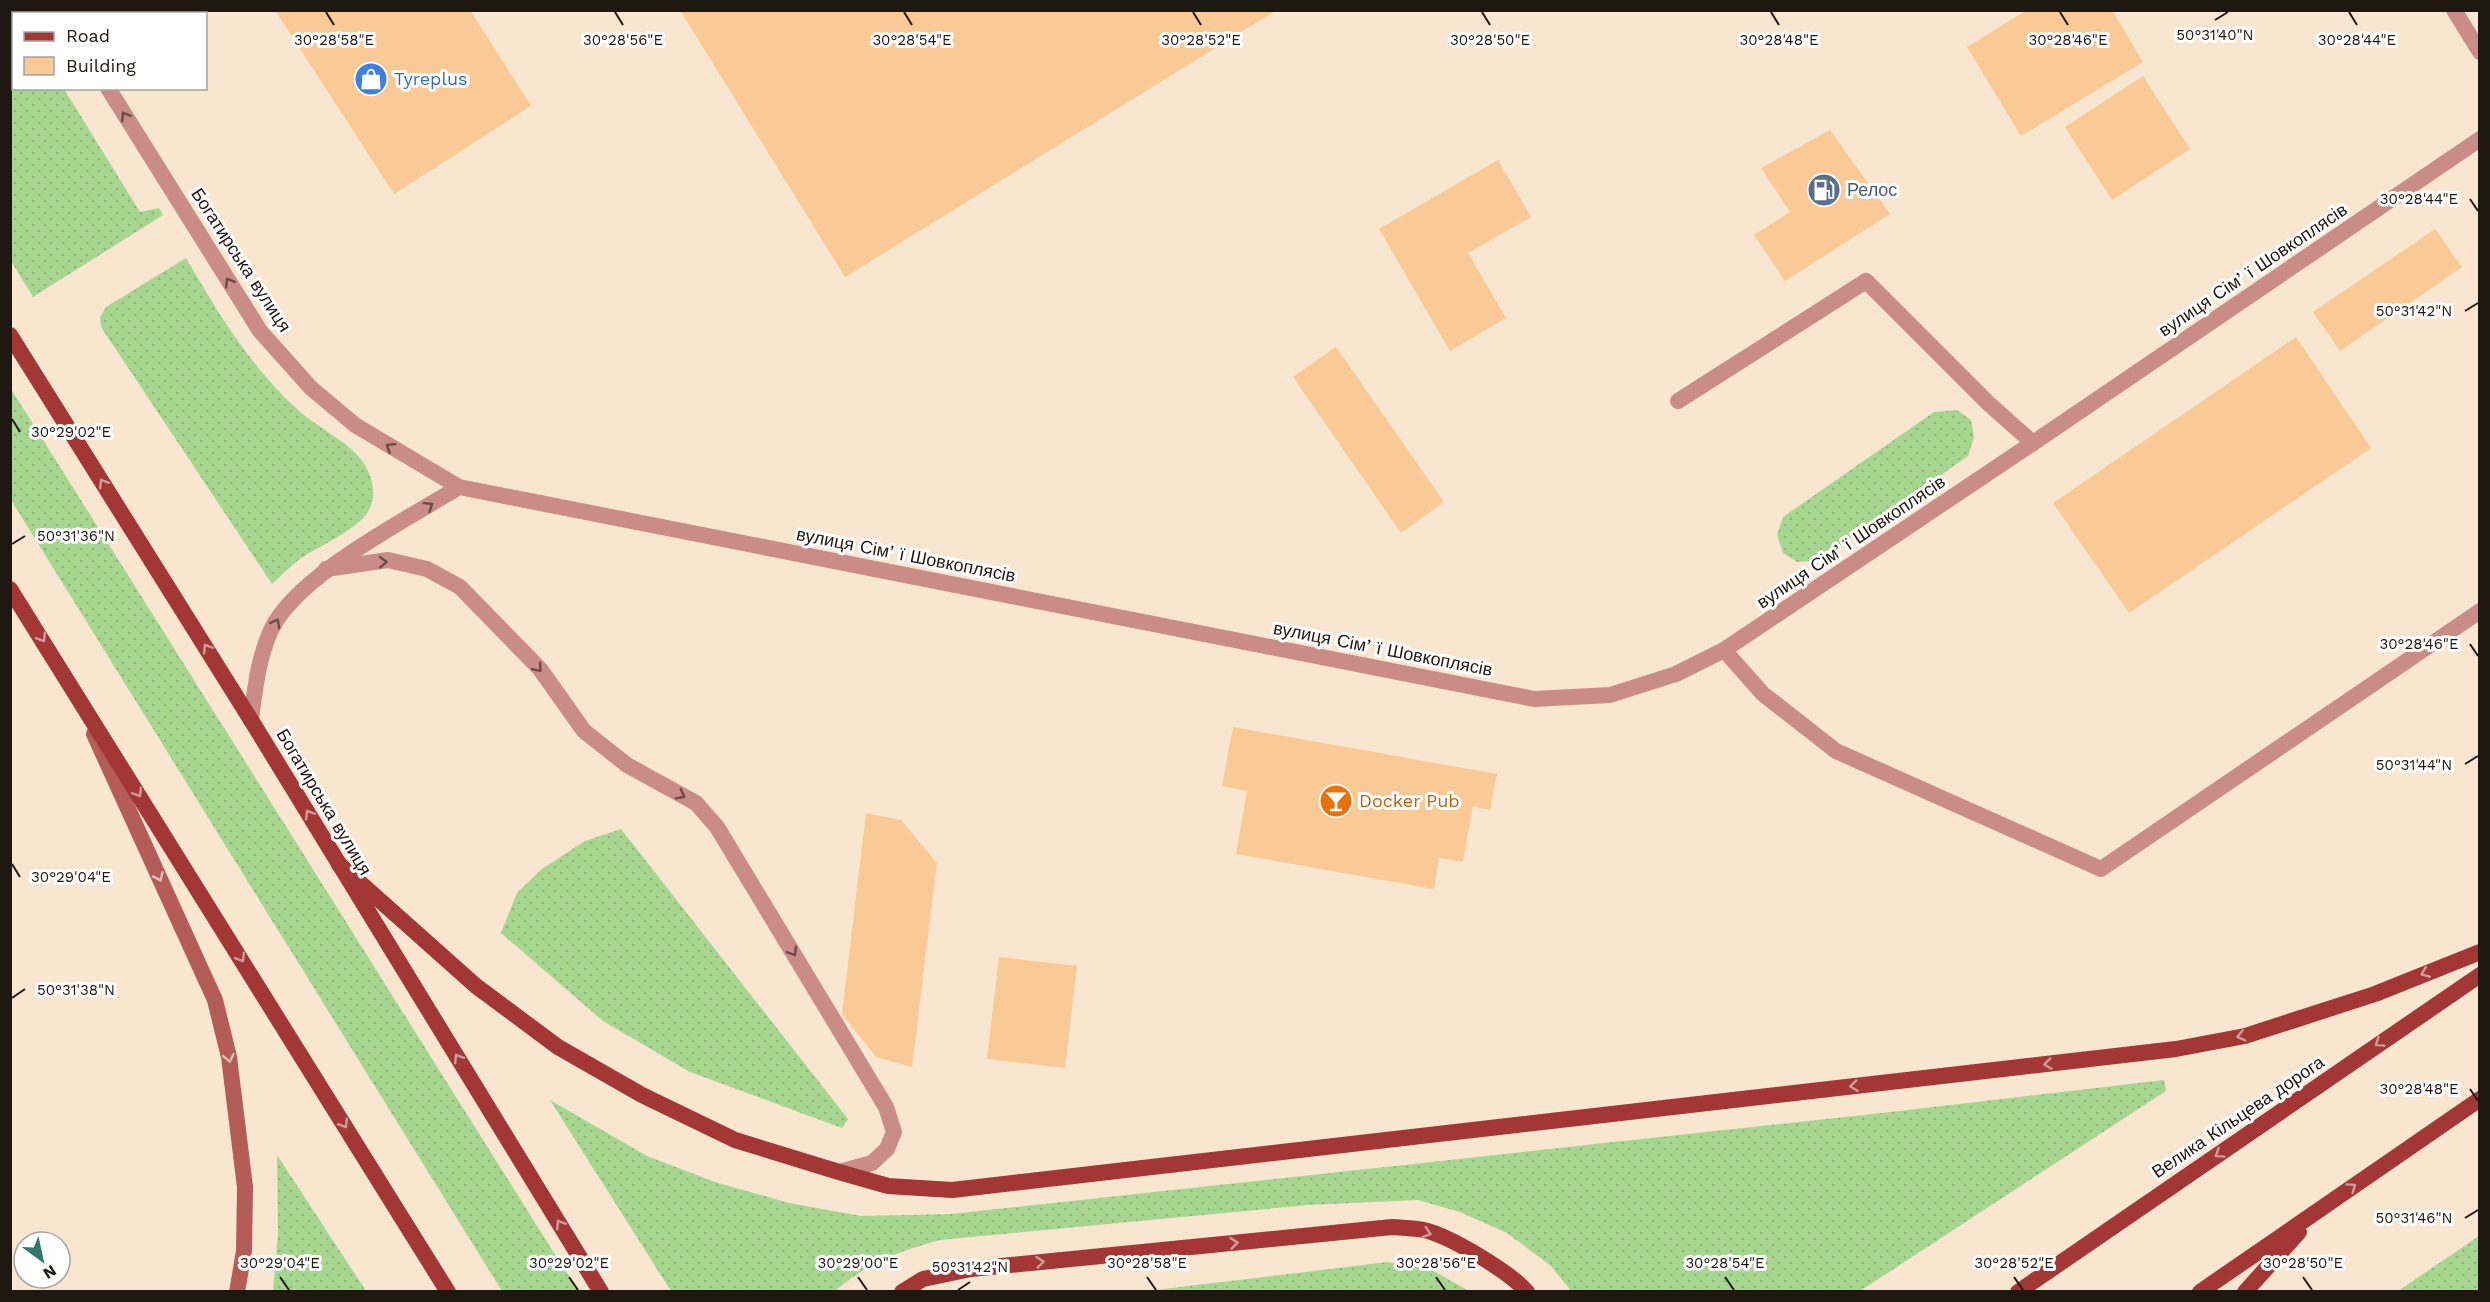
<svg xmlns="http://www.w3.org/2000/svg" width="2490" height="1302" font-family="'Work Sans',sans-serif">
<defs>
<pattern id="grass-dots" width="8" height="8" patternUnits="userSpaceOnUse" patternTransform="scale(1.5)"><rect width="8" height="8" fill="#a7d690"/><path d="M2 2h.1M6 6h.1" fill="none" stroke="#8fb77b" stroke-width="1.8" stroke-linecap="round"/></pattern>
</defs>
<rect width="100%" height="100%" fill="#f9e6d0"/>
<g fill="url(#grass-dots)">
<path d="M15 10 17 13 14 14V88L64 89 140 212 159 208 163 215 33 297 11 261 10 11Z"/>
<path d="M186 258C218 313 251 368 299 411 318 428 344 439 360 458 372 473 379 497 367 513 357 529 320 546 303 557 292 564 282 575 272 584L101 327 100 317 106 307Z"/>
<path d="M11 389 578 1291H502L11 500Z"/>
<path d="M1957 410 1971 420 1974 437 1968 456 1818 561 1797 562 1783 553 1777 535 1783 517 1934 412Z"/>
<path d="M621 829 848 1119 842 1128 690 1072 603 1021 501 933 517 893 542 869 585 841Z"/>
<path d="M2164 1080 2166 1091 1860 1291H1571L1551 1266 1507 1233 1460 1212 1418 1200 1308 1205 940 1240C895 1253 872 1260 835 1291H671L550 1100 647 1156 715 1182 789 1203 861 1216 951 1214 1873 1114Z"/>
<path d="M277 1155 366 1291H273L278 1233Z"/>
<path d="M2479 1236V1291H2397L2404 1287Z"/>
<path d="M1388 1262 1432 1270 1469 1291H1147Z"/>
</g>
<g fill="#f9ca96">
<path d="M275 10H470L531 106 394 194Z"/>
<path d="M680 10H1277L845 277Z"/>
<path d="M2027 10H2112L2143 62 2021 136 1967 47Z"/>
<path d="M2143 76 2190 149 2112 200 2065 127Z"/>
<path d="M1830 130 1890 214 1785 281 1754 235 1790 212 1761 168Z"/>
<path d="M1498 160 1531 217 1468 253 1506 318 1450 351 1379 229Z"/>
<path d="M2435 229 2462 267 2340 351 2313 312Z"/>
<path d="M2296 337 2371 448 2129 613 2053 503Z"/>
<path d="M1336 347 1444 502 1401 533 1293 377Z"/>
<path d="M1233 727 1497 774 1490 810 1473 806 1463 862 1439 858 1434 889 1236 854 1247 791 1222 786Z"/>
<path d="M866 813 901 820 937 863 912 1067 876 1057 842 1014Z"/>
<path d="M999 957 1077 966 1065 1068 987 1059Z"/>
</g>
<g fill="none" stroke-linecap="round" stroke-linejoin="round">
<g stroke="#c98c87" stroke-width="16">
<path d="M1678 401 1866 281 1988 403 2033 443"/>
<path d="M326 569 388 560 427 569 460 587 540 669 584 731 627 765 696 803 717 827 886 1107 894 1132 887 1149 872 1163 839 1172"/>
<path d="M1724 650 1763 694 1836 751 2101 869 2480 611"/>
</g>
<g stroke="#c98c87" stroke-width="16">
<path d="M60 10 62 14"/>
<path d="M2454 10 2480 52"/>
<path d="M108 88 260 331 311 388 355 425 459 487 1534 699 1610 695 1676 674 1724 650 2033 443 2480 139"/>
<path d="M251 720C255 689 258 659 271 630 297 575 406 520 459 487"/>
</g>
<path stroke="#b45d58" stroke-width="16" d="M94 734 215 1000 229 1057 245 1187 244 1251 237 1292"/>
<g stroke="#a23736" stroke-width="16">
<path d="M10 335 251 720 601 1292"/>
<path d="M10 589 448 1292"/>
<path d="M339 864 476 986 558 1047 642 1095 735 1140 839 1172 888 1186 952 1190 2176 1049 2245 1036 2375 994 2480 952"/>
<path d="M902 1292 923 1279 971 1269 1392 1227C1403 1228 1414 1228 1424 1230 1450 1236 1510 1272 1527 1292"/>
<path d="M2018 1292 2480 975"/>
<path d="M2200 1292 2480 1099"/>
<path d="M2245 1292 2299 1232"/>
</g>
</g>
<defs><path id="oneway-chevron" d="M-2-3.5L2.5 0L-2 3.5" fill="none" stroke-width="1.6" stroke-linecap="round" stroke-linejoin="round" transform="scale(1.5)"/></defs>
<g stroke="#6b4c46">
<use href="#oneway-chevron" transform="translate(125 116) rotate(-122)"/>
<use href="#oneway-chevron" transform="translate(229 282) rotate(-122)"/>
<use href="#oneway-chevron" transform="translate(390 447) rotate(-148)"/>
<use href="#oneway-chevron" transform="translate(429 506) rotate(-32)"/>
<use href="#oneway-chevron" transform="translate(383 562) rotate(-2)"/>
<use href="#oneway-chevron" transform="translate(276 623) rotate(-61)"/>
<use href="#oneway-chevron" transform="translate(538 668) rotate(50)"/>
<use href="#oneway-chevron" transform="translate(681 795) rotate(27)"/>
<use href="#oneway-chevron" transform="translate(793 952) rotate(59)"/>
</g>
<g stroke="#d09b9a">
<use href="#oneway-chevron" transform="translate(103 483) rotate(-122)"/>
<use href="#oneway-chevron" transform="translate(42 638) rotate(58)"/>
<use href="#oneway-chevron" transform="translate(207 648) rotate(-122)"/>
<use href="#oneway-chevron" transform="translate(138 793) rotate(58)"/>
<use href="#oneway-chevron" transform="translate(309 814) rotate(-121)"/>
<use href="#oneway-chevron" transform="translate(241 958) rotate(58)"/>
<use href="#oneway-chevron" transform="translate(2425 973) rotate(158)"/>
<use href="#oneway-chevron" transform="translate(2241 1036) rotate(167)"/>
<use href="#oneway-chevron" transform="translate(2379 1043) rotate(146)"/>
<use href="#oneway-chevron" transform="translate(458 1058) rotate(-122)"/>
<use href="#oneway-chevron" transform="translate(2048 1064) rotate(173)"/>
<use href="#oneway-chevron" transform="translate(1854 1086) rotate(173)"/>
<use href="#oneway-chevron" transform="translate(344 1124) rotate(58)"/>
<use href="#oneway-chevron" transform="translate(2219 1154) rotate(146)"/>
<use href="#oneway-chevron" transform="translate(2352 1187) rotate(-35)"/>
<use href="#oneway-chevron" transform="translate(560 1224) rotate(-122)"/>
<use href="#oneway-chevron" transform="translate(1427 1233) rotate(18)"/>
<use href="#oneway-chevron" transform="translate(1234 1243) rotate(-6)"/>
<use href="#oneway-chevron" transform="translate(1040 1262) rotate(-6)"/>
</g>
<g stroke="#e1bebc">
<use href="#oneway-chevron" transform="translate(159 877) rotate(66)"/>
<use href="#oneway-chevron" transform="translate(229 1058) rotate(79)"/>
</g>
<path fill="none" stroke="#1f1811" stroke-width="2" d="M326 12 334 25M615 12 623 25M904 12 912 25M1193 12 1201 25M1482 12 1490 25M1771 12 1779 25M2060 12 2068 25M2349 12 2357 25M2215 20 2228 12M2470 199 2478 211M2465 311 2478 303M12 419 20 432M12 544 25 536M2470 644 2478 656M2465 764 2478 756M12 864 20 877M12 998 25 989M2470 1089 2478 1101M2465 1218 2478 1210M280 1277 289 1290M569 1277 578 1290M858 1277 867 1290M1147 1277 1156 1290M1436 1277 1445 1290M1725 1277 1734 1290M2014 1277 2023 1290M2303 1277 2312 1290M958 1290 970 1282"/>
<defs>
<g id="shop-disc" transform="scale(1.725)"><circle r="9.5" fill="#3f7fe0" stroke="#fff"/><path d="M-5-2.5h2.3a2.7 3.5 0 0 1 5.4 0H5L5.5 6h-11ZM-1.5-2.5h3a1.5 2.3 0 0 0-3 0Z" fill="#fff"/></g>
<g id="fuel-disc" transform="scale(1.725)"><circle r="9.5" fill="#5c6f8a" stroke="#fff"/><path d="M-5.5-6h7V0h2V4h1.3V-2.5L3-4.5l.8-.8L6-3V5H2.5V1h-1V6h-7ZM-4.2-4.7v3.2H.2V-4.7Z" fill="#fff"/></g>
<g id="bar-disc" transform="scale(1.725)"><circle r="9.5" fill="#e8710a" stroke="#fff"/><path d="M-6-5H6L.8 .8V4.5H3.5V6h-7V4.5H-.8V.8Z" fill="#fff"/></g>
</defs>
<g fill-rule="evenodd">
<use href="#shop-disc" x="371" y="79"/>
<use href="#fuel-disc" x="1824" y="190"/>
<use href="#bar-disc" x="1336" y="801"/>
</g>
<g text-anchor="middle" stroke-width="6" stroke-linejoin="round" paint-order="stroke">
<g font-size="18" fill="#366cbe" stroke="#fff" text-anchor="start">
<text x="394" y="85">Tyreplus</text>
</g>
<g font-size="18" fill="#4e5e75" stroke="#fff" text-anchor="start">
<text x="1847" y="196">Релос</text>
</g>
<g font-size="18" fill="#1f1811" stroke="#fff">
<text transform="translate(241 260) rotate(57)" y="6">Богатирська вулиця</text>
<text transform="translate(2253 270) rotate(-34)" y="6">вулиця Сімʼї Шовкоплясів</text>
<text transform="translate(1851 542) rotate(-34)" y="6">вулиця Сімʼї Шовкоплясів</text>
<text transform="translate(906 555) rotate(11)" y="6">вулиця Сімʼї Шовкоплясів</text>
<text transform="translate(1383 649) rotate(11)" y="6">вулиця Сімʼї Шовкоплясів</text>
<text transform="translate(324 802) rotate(59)" y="6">Богатирська вулиця</text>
<text transform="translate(2238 1117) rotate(-34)" y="6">Велика Кільцева дорога</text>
</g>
<g font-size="18" fill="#c56008" stroke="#fff" text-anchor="start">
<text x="1359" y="807">Docker Pub</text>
</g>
</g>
<g font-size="15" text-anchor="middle" fill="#1f1811" stroke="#fff" stroke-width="6" stroke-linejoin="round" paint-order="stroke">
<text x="2215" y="40">50°31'40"N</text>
<text x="334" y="45">30°28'58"E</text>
<text x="623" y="45">30°28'56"E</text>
<text x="912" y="45">30°28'54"E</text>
<text x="1201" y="45">30°28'52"E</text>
<text x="1490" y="45">30°28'50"E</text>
<text x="1779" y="45">30°28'48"E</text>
<text x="2068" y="45">30°28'46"E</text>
<text x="2357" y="45">30°28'44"E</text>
<text x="2419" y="204">30°28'44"E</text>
<text x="2414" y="316">50°31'42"N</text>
<text x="71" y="437">30°29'02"E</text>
<text x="76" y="541">50°31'36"N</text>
<text x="2419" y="649">30°28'46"E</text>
<text x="2414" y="770">50°31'44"N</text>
<text x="71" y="882">30°29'04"E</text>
<text x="76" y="995">50°31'38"N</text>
<text x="2419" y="1094">30°28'48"E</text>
<text x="2414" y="1223">50°31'46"N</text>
<text x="280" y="1268">30°29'04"E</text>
<text x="569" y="1268">30°29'02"E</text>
<text x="858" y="1268">30°29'00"E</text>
<text x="1147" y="1268">30°28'58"E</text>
<text x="1436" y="1268">30°28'56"E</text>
<text x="1725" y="1268">30°28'54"E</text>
<text x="2014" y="1268">30°28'52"E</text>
<text x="2303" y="1268">30°28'50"E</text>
<text x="970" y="1272">50°31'42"N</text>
</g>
<rect width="2490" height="1302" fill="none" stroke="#1f1811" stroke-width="24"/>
<rect x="12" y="12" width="195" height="78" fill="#ffffff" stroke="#a5a3a0" stroke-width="1.5"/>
<rect x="24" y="32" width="30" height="9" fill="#a23736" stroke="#a5a3a0" stroke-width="1.5"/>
<text x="66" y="42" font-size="18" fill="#1f1811">Road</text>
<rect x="24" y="57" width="30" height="18" fill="#f9ca96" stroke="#a5a3a0" stroke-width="1.5"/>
<text x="66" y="72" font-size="18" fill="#1f1811">Building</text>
<g transform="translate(42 1260) rotate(147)"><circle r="28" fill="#ffffff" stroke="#a5a3a0" stroke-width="1.5"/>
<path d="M0-4.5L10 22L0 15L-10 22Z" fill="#32776b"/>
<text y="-9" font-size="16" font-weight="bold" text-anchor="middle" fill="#1f1811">N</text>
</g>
</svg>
